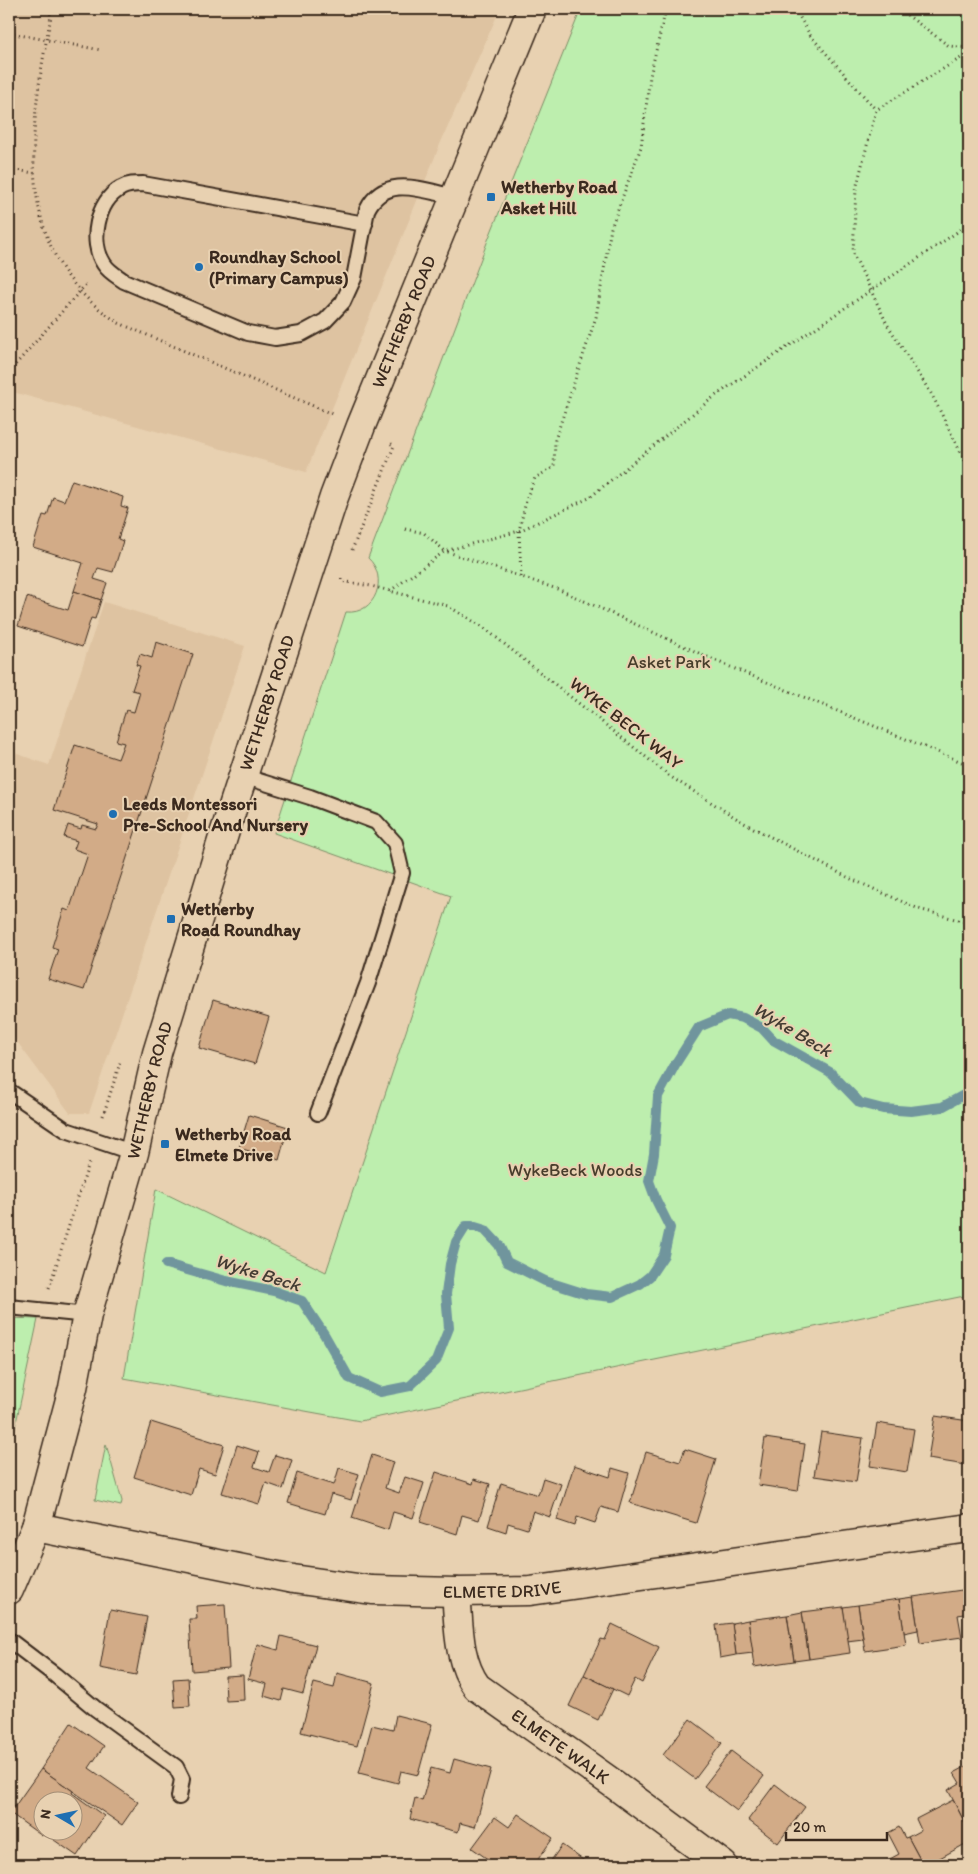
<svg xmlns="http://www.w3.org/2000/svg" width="978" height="1874" font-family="Itim,sans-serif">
<rect width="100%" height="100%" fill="#e8d1b1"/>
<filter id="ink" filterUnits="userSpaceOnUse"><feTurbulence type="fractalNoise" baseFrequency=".02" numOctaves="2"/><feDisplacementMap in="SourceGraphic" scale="10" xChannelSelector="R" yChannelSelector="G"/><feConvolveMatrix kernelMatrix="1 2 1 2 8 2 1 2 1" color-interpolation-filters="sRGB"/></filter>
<g filter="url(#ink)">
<g fill="#dec3a1">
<path d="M9 9H500L441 142 306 472 16 393 9 396Z"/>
<path d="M104 602 245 646 89 1113H70L9 1031V751L49 765Z"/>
</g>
<g fill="#bdeeae" stroke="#7c8c66">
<path d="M581 9H969V1295L360 1421 124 1378 156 1189 326 1272 451 896 274 833 346 612C376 615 389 577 368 558L488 240Z"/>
<path d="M9 1318 38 1319 9 1456Z"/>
<path d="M106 1444 122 1501 121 1506 95 1500Z"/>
</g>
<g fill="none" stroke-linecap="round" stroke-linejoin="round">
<path stroke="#6f959d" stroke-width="10" d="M166 1264 226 1281 274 1291 302 1301 324 1334 349 1378 380 1392 410 1386 436 1361 449 1328 446 1294 450 1264 456 1242 466 1226H472L485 1230 499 1245 507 1262 545 1281 586 1294 612 1297 640 1284 650 1276 664 1255 670 1228 656 1200 649 1181 654 1154 658 1096 676 1063 699 1027 728 1015 743 1018 762 1028 773 1040 830 1072 860 1103 883 1109 911 1111 942 1107 969 1092"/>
</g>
<g fill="#d2ab87" stroke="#3b2a1e" fill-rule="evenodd">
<path d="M72 480 123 497 121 506 128 508 118 539 123 541 113 572 98 568 94 579 107 583 101 600 74 591 83 563 33 547 43 515 47 516 53 497 64 501Z"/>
<path d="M74 591 101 600 95 619 91 618 82 647 18 626 27 597 68 610Z"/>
<path d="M156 642 193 654 84 990 48 979 58 949 52 947 64 909 69 911 88 854 74 849 77 841 64 837 68 825 81 829 82 825 96 829 98 824 54 810 75 745 118 759 124 743 116 741 126 710 134 712 140 692 132 690 140 666 136 665 140 654 152 658Z"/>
<path d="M213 1000 269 1017 255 1064 199 1048Z"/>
<path d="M249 1115 288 1127 279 1160 239 1148Z"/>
<path d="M935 1416 969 1421V1445L966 1465 928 1459Z"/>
<path d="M151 1422 224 1445 215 1474 199 1469 191 1495 134 1477Z"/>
<path d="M877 1423 914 1429 907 1472 870 1466Z"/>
<path d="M821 1432 863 1438 856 1482 814 1476Z"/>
<path d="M765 1438 805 1444 798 1491 758 1485Z"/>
<path d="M237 1445 259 1452 254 1467 269 1472 275 1455 292 1460 283 1489 266 1483 259 1504 222 1493Z"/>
<path d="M685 1449 716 1459 696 1523 630 1503 646 1452 680 1462Z"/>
<path d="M372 1455 393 1462 385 1488 399 1493 405 1477 424 1483 413 1518 393 1512 388 1530 352 1518Z"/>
<path d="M574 1465 610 1477 612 1468 629 1473 618 1512 601 1507 595 1523 577 1517 575 1526 557 1520Z"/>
<path d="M339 1468 359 1474 351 1500 331 1494 325 1514 288 1503 297 1473 334 1485Z"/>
<path d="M436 1472 473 1484 474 1479 490 1484 479 1520 462 1515 457 1534 420 1522Z"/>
<path d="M543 1478 561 1484 550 1517 533 1511 527 1529 508 1523 506 1532 488 1526 501 1483 538 1495Z"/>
<path d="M969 1589V1613L958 1615 962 1637 920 1643 913 1597Z"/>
<path d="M913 1597 918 1630 904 1633 899 1599Z"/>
<path d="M899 1599 906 1645 865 1651 858 1605Z"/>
<path d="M225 1604 229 1668 192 1671 189 1619H197L196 1606Z"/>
<path d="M858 1605 863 1639 847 1641 843 1607Z"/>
<path d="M843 1607 850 1653 809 1659 802 1612Z"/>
<path d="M110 1610 147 1617 136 1675 100 1668Z"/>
<path d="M802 1612 809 1659 794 1661 787 1615Z"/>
<path d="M787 1615 794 1661 754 1667 748 1620Z"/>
<path d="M748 1620 753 1653 736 1655 732 1623Z"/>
<path d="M732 1623 736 1655 720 1658 716 1625Z"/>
<path d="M612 1624 659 1647 642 1683 635 1679 627 1696 584 1675 601 1639 605 1640Z"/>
<path d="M281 1636 316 1645 303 1694 284 1689 281 1701 264 1696 267 1684 248 1679 257 1644 278 1650Z"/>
<path d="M337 1673 374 1683 357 1746 301 1732 314 1683 334 1688Z"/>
<path d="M243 1675 244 1700 226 1701 225 1676Z"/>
<path d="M584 1675 613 1689 598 1720 569 1706Z"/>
<path d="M188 1678 190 1706 175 1707 173 1679Z"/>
<path d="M396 1715 432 1724 418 1775 401 1771 398 1783 359 1773 372 1725 393 1730Z"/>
<path d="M690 1719 722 1743 695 1779 663 1755Z"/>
<path d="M71 1723 104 1746 89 1768 138 1802 122 1825 41 1769Z"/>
<path d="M731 1751 764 1776 737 1811 704 1786Z"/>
<path d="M454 1759 491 1769 475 1827 460 1823 458 1832 410 1819 415 1798 422 1801 431 1768 450 1773Z"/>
<path d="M969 1765V1815L963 1819 948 1790 960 1783 954 1773Z"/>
<path d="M41 1769 73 1791 72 1793 104 1816 77 1856 44 1833 42 1836 10 1813ZM42 1802H72V1832H42Z"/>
<path d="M775 1784 805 1807 778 1843 748 1820Z"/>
<path d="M953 1800 969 1831V1842L927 1865H923L908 1837 921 1830 916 1819Z"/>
<path d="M518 1814 553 1838 534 1865H496L472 1848 495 1817 509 1827Z"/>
<path d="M899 1827 905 1838 908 1837 923 1865H879L899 1854 888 1833Z"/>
<path d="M562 1845 590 1865H548Z"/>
</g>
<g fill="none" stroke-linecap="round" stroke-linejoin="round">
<g stroke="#3b2a1e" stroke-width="18">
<g id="service">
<path d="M365 224 143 184C135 184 128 184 121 188 97 201 89 242 104 264 109 272 117 276 124 281L248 333 275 338 301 334 325 321 343 302 354 278 367 210C385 173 424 191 455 197"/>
<path d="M243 776 310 797 376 822 395 843 402 873 368 983 318 1113"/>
<path d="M9 1091 66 1130 134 1153"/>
<path d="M9 1307 87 1315"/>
<path d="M9 1640 55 1675 96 1709 176 1767 182 1779 179 1797"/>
</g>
</g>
<g stroke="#3b2a1e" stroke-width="31">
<g id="minor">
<path id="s1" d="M36 1527 293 1579 372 1590 456 1592 530 1591 969 1528"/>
<path id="s2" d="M456 1592C459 1624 457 1660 477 1687L615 1785 723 1865"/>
</g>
</g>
<g stroke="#3b2a1e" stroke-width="31">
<g id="tertiary">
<path id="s3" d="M9 1590 36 1527 73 1388 87 1315 134 1153 157 1053 225 831 334 497 361 426 532 9"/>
</g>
</g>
<g stroke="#3b2a1e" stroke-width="3" stroke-dasharray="1 4" stroke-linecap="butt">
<path d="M49 9 51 16C34 105 12 218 81 292 92 304 105 314 119 323L332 414"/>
<path d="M795 9 810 35 876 110"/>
<path d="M899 9 949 46 969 48"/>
<path d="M9 33 101 50"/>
<path d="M969 53 876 110 856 189 853 253 887 324 932 395 969 469"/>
<path d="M9 169 34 173"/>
<path d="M9 372 88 282"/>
<path d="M405 529 424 533 445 551 560 590 723 664 969 765"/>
<path d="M352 550 394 446 389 442"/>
<path d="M521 577 519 531 527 497 535 478 554 467 555 440 596 317 611 228 641 147 650 76 666 9"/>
<path d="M341 579V581L371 586 448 606 483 627 671 777 744 823 849 878 919 909 969 923"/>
<path d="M390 591 445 551 519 531 589 498 715 396 969 224"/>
<path d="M103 1116 121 1060"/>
<path d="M49 1288 89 1163"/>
</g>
<use href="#service" stroke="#e8d1b1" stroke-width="14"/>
<use href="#minor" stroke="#e8d1b1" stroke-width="28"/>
<use href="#tertiary" stroke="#e8d1b1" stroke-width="28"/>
</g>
</g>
<g fill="#1f6fb2" stroke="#e8d1b1" stroke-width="2">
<rect x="486" y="192" width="10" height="10" rx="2.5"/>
<circle cx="199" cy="267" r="5"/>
<circle cx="113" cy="814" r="5"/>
<rect x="166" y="914" width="10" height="10" rx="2.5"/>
<rect x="160" y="1139" width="10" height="10" rx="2.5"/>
</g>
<g text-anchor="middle" stroke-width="4" stroke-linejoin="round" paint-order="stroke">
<g font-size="18" font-weight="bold" fill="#3b2a1e" stroke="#e8d1b1" text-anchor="start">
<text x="501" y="193">Wetherby Road<tspan x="501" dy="21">Asket Hill</tspan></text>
<text x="209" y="263">Roundhay School<tspan x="209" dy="21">(Primary Campus)</tspan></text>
<text x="123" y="810">Leeds Montessori<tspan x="123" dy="21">Pre-School And Nursery</tspan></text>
<text x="181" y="915">Wetherby<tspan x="181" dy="21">Road Roundhay</tspan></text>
<text x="175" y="1140">Wetherby Road<tspan x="175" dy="21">Elmete Drive</tspan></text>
</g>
<g font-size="18" fill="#3b2a1e" stroke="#e8d1b1">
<text dy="6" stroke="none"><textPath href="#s3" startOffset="1330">WETHERBY ROAD</textPath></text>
<text dy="6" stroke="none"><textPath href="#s3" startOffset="925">WETHERBY ROAD</textPath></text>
<text transform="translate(626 723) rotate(38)" y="6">WYKE BECK WAY</text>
<text dy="6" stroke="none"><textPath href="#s3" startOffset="520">WETHERBY ROAD</textPath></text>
<text dy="6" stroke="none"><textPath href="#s1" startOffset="472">ELMETE DRIVE</textPath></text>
<text dy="6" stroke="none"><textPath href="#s2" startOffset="201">ELMETE WALK</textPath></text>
</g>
<g font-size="18" fill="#483e2c" stroke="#e8d1b1">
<text x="669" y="668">Asket Park</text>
<text x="575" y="1176">WykeBeck Woods</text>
</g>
<g font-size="19" font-style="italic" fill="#443c33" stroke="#e8d1b1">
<text transform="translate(793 1029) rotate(31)" y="7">Wyke Beck</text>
<text transform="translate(258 1272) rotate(17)" y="7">Wyke Beck</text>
</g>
</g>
<rect width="978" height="1874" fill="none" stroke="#e8d1b1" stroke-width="30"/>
<rect x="15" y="15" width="948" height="1844" fill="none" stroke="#3b2a1e" stroke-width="2" filter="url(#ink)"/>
<g transform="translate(58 1816) rotate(279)"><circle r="24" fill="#e8d1b1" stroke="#a38e76"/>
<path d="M0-4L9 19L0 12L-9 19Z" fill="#1f6fb2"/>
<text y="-8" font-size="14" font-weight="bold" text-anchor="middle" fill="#3b2a1e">N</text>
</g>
<path d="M786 1832v8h101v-8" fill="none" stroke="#3b2a1e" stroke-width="2.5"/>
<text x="793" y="1832" font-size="15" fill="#3b2a1e" stroke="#e8d1b1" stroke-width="4" paint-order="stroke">20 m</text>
</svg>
